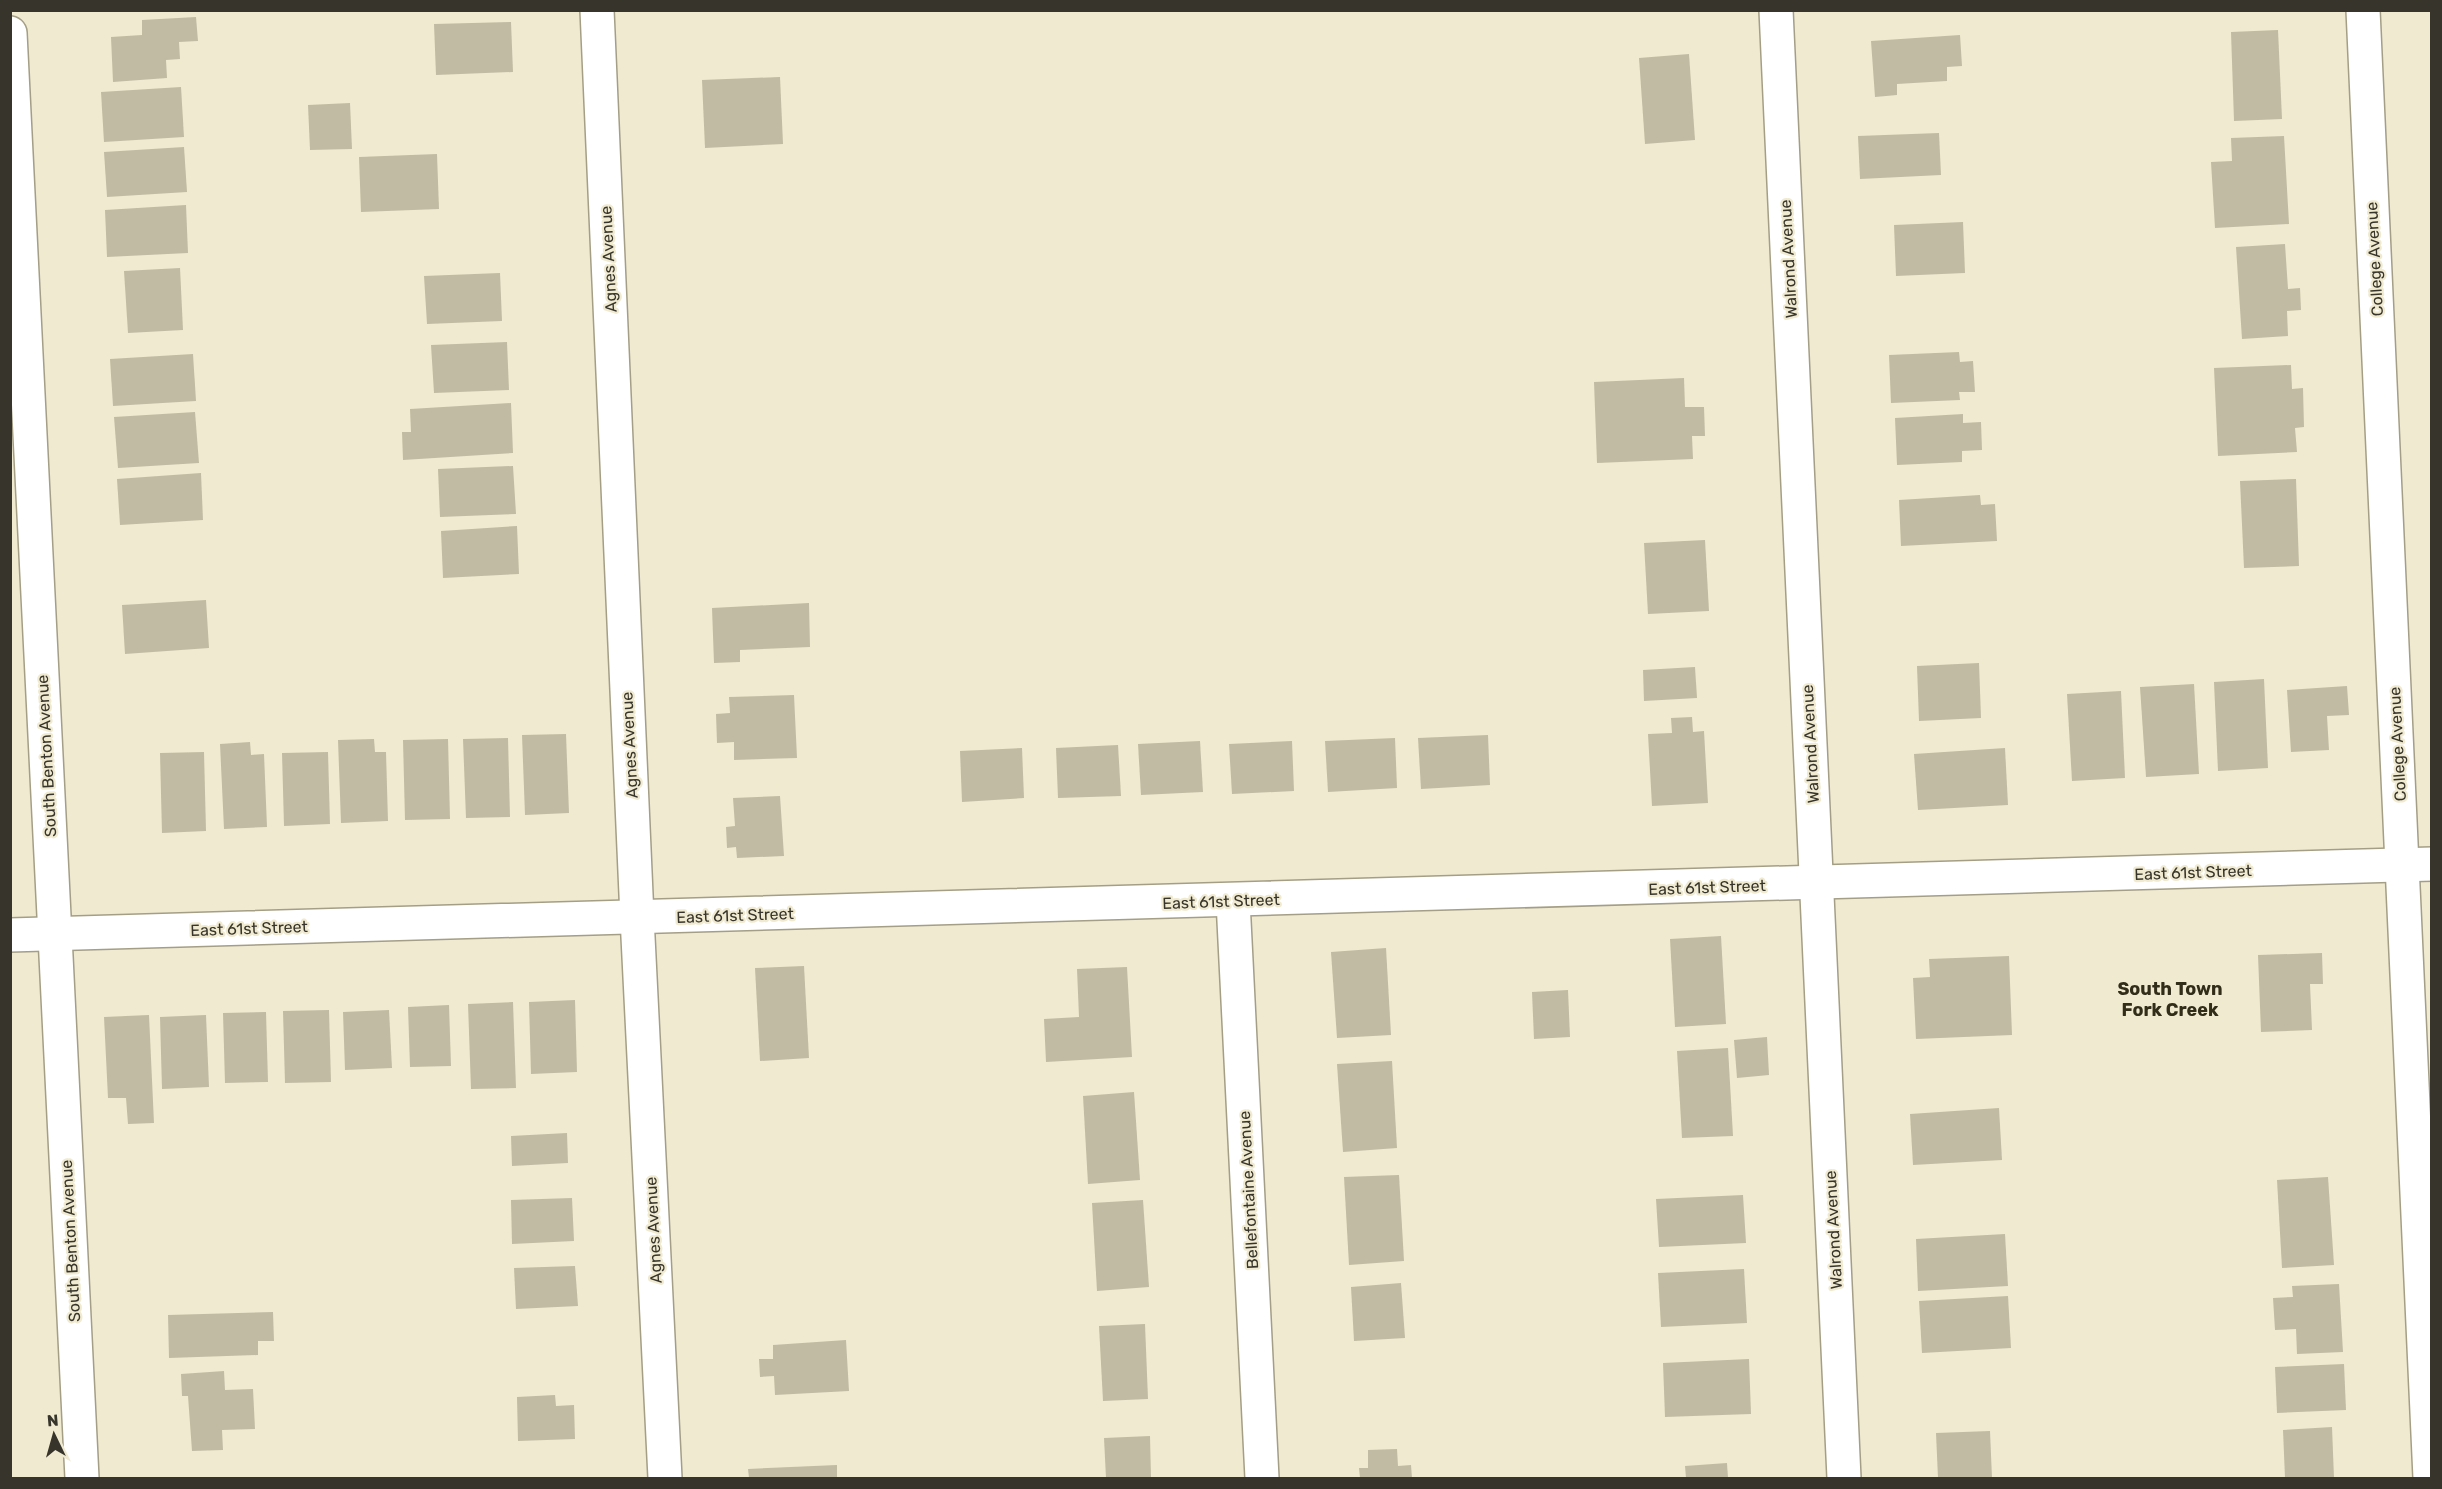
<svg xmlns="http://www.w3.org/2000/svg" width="2442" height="1489" font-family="Rubik,sans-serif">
<rect width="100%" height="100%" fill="#f0ead1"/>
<g fill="#c1bba3">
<path d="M196 17 198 41 179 42 180 59 166 60 167 78 113 82 111 37 142 35V20Z"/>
<path d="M511 22 513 72 436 75 434 24Z"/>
<path d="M2278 30 2282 119 2234 121 2231 32Z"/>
<path d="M1960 35 1962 66 1947 67V81L1897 84V95L1875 97 1871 41Z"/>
<path d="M1689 54 1695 140 1645 144 1639 58Z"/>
<path d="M780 77 783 144 705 148 702 80Z"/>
<path d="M181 87 184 137 104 142 101 92Z"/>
<path d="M350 103 352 149 310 150 308 105Z"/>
<path d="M1939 133 1941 175 1860 179 1858 136Z"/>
<path d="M2284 136 2289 224 2215 228 2211 162 2232 161 2231 138Z"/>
<path d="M184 147 187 192 107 197 104 152Z"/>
<path d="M437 154 439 209 361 212 359 157Z"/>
<path d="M186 205 188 253 107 257 105 210Z"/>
<path d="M1963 222 1965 273 1896 276 1894 225Z"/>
<path d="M2285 244 2288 289 2300 288 2301 310 2287 311 2288 336 2242 339 2236 247Z"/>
<path d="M180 268 183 330 128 333 124 271Z"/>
<path d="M500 273 502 321 427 324 424 276Z"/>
<path d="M507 342 509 390 434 393 431 345Z"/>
<path d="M1959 352 1960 362 1973 361 1975 392H1959L1960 400 1891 403 1889 355Z"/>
<path d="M193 354 196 401 113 406 110 359Z"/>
<path d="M2291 365 2292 389 2303 388 2304 427 2295 428 2297 452 2218 456 2214 368Z"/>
<path d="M1684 378 1685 407H1704L1705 436H1692L1693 459 1597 463 1594 382Z"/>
<path d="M511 403 513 453 403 460 402 432H411L410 409Z"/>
<path d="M195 412 199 463 118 468 114 417Z"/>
<path d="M1963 414V423L1981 422 1982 450 1962 451V462L1897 465 1895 418Z"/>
<path d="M513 466 516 514 440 517 438 469Z"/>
<path d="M201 473 203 520 120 525 117 479Z"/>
<path d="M2296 479 2299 566 2244 568 2240 481Z"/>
<path d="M1980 495 1981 505 1995 504 1997 541 1901 546 1899 500Z"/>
<path d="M517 526 519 574 443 578 441 531Z"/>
<path d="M1705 540 1709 611 1648 614 1644 543Z"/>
<path d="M206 600 209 648 125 654 122 605Z"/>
<path d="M809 603 810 647 740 650V662L714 663 712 608Z"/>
<path d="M1979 663 1981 718 1919 721 1917 666Z"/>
<path d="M1695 667 1697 698 1644 701 1643 670Z"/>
<path d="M2264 679 2268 768 2218 771 2214 682Z"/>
<path d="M2194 684 2199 774 2146 777 2140 687Z"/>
<path d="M2347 686 2349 715 2327 716 2329 750 2291 752 2287 690Z"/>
<path d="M2121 691 2125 778 2072 781 2067 694Z"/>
<path d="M794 695 797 758 734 760V742L717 743 716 714 730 713 729 697Z"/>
<path d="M1692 717 1693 732 1704 731 1708 803 1652 806 1648 734 1672 733 1671 718Z"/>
<path d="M566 734 569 813 525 815 522 735Z"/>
<path d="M1488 735 1490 785 1421 789 1418 738Z"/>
<path d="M508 738 510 817 466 818 463 739Z"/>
<path d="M1395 738 1397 788 1328 792 1325 741Z"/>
<path d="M374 739 375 752H386L388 821 341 823 338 740Z"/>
<path d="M448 739 450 819 405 820 403 740Z"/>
<path d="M1200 741 1203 792 1141 795 1138 744Z"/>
<path d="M1292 741 1294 791 1232 794 1229 744Z"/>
<path d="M250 742 251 755 264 754 267 827 224 829 220 744Z"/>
<path d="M1118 745 1121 796 1058 798 1056 748Z"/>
<path d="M1022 748 1024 798 962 802 960 751Z"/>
<path d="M2005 748 2008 805 1918 810 1914 754Z"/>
<path d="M204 752 206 831 162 833 160 753Z"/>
<path d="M328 752 330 824 284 826 282 753Z"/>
<path d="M780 796 784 856 737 858 736 847 727 848 726 827 735 826 733 798Z"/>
<path d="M1721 936 1726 1024 1675 1027 1670 939Z"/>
<path d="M1386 948 1391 1035 1337 1038 1331 952Z"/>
<path d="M2322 953 2323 984H2310L2312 1030 2261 1032 2258 955Z"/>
<path d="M2009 956 2012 1035 1916 1039 1913 978 1930 977 1929 959Z"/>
<path d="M804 966 809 1058 760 1061 755 968Z"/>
<path d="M1127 967 1132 1057 1046 1062 1044 1019 1079 1017 1077 969Z"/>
<path d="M1568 990 1570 1037 1534 1039 1532 992Z"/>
<path d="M575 1000 577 1072 531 1074 529 1002Z"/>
<path d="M513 1002 516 1088 471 1089 468 1004Z"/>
<path d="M449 1005 451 1066 410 1067 408 1007Z"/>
<path d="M329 1010 331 1082 285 1083 283 1011Z"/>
<path d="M389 1010 392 1068 345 1070 343 1012Z"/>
<path d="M266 1012 268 1082 225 1083 223 1013Z"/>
<path d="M149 1015 154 1123 128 1124 126 1098H108L104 1017Z"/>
<path d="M206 1015 209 1087 162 1089 160 1017Z"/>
<path d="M1767 1037 1769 1075 1737 1078 1734 1040Z"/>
<path d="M1728 1048 1733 1136 1682 1138 1677 1051Z"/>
<path d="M1392 1061 1397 1148 1343 1152 1337 1064Z"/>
<path d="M1134 1092 1140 1180 1088 1184 1083 1096Z"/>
<path d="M1999 1108 2002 1160 1913 1165 1910 1114Z"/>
<path d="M567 1133 568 1163 512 1166 511 1136Z"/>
<path d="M1399 1175 1404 1261 1349 1265 1344 1177Z"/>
<path d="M2328 1177 2334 1265 2282 1268 2277 1180Z"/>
<path d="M1743 1195 1746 1243 1659 1247 1656 1199Z"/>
<path d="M572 1198 574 1241 512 1244 511 1200Z"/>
<path d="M1143 1200 1149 1287 1097 1291 1092 1203Z"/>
<path d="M2005 1234 2008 1286 1918 1291 1916 1239Z"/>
<path d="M575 1266 578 1306 516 1309 514 1268Z"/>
<path d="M1744 1269 1747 1323 1661 1327 1658 1273Z"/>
<path d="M1401 1283 1405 1338 1354 1341 1351 1287Z"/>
<path d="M2339 1284 2343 1352 2297 1354 2296 1329 2275 1330 2273 1298 2293 1297 2292 1286Z"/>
<path d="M2008 1296 2011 1348 1922 1353 1919 1301Z"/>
<path d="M273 1312 274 1341H258V1355L169 1358 168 1315Z"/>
<path d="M1145 1324 1148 1399 1103 1401 1099 1326Z"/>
<path d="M846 1340 849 1391 775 1395 774 1376 760 1377 759 1359H773V1345Z"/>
<path d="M1749 1359 1751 1414 1665 1417 1663 1363Z"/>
<path d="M2344 1364 2346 1410 2277 1413 2275 1367Z"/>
<path d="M224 1371 225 1390 253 1389 255 1429 222 1430 223 1450 192 1451 188 1396H182L181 1374Z"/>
<path d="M555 1395 556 1406 574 1405 575 1439 518 1441 517 1397Z"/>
<path d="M2332 1427 2334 1478H2285L2283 1430Z"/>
<path d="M1990 1431 1992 1478H1938L1936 1433Z"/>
<path d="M1150 1436 1151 1478H1106L1104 1438Z"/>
<path d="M1397 1449 1398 1466 1411 1465 1412 1478H1360L1359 1468H1368V1450Z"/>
<path d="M1727 1463 1728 1478H1686L1685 1466Z"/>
<path d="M837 1465V1478H749L748 1469Z"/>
</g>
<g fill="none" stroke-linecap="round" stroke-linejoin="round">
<g stroke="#a49e86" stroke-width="36">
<g id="minor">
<path d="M597 10 637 917 665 1478"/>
<path d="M1776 10 1844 1478"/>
<path d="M2363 10 2430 1478"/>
<path d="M10 33 82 1478"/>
<path d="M1233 901 1262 1478"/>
<path d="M10 935 2432 864"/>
</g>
</g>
<use href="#minor" stroke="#fff" stroke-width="33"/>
</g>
<g text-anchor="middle" stroke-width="4.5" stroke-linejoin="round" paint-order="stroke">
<g font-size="16" fill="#37352b" stroke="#f0ead1">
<text transform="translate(608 259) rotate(-93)" y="6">Agnes Avenue</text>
<text transform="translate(1788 259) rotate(-93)" y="6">Walrond Avenue</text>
<text transform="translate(2374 259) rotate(-93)" y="6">College Avenue</text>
<text transform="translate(1810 744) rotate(-93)" y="6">Walrond Avenue</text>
<text transform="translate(2397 744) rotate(-93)" y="6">College Avenue</text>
<text transform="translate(629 745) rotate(-93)" y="6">Agnes Avenue</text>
<text transform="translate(46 756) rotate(-93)" y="6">South Benton Avenue</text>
<text transform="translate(2193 872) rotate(-2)" y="6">East 61st Street</text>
<text transform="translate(1707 887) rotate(-2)" y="6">East 61st Street</text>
<text transform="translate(1221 901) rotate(-2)" y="6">East 61st Street</text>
<text transform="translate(735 915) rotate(-2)" y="6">East 61st Street</text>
<text transform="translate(249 928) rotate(-2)" y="6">East 61st Street</text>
<text transform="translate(1248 1190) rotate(-93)" y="6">Bellefontaine Avenue</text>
<text transform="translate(653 1230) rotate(-93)" y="6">Agnes Avenue</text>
<text transform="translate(1833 1230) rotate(-93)" y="6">Walrond Avenue</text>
<text transform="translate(70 1241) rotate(-93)" y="6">South Benton Avenue</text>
</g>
<g font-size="18" font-weight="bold" fill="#322d19" stroke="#f0ead1">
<text x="2170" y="995">South Town<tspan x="2170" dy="21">Fork Creek</tspan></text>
</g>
</g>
<rect width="2442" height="1489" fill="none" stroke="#37352b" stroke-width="24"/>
<g transform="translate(54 1435) rotate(355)" stroke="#f0ead1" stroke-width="4.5" paint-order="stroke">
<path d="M0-4.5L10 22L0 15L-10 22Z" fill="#37352b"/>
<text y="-9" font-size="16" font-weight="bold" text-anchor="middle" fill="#37352b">N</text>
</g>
</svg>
